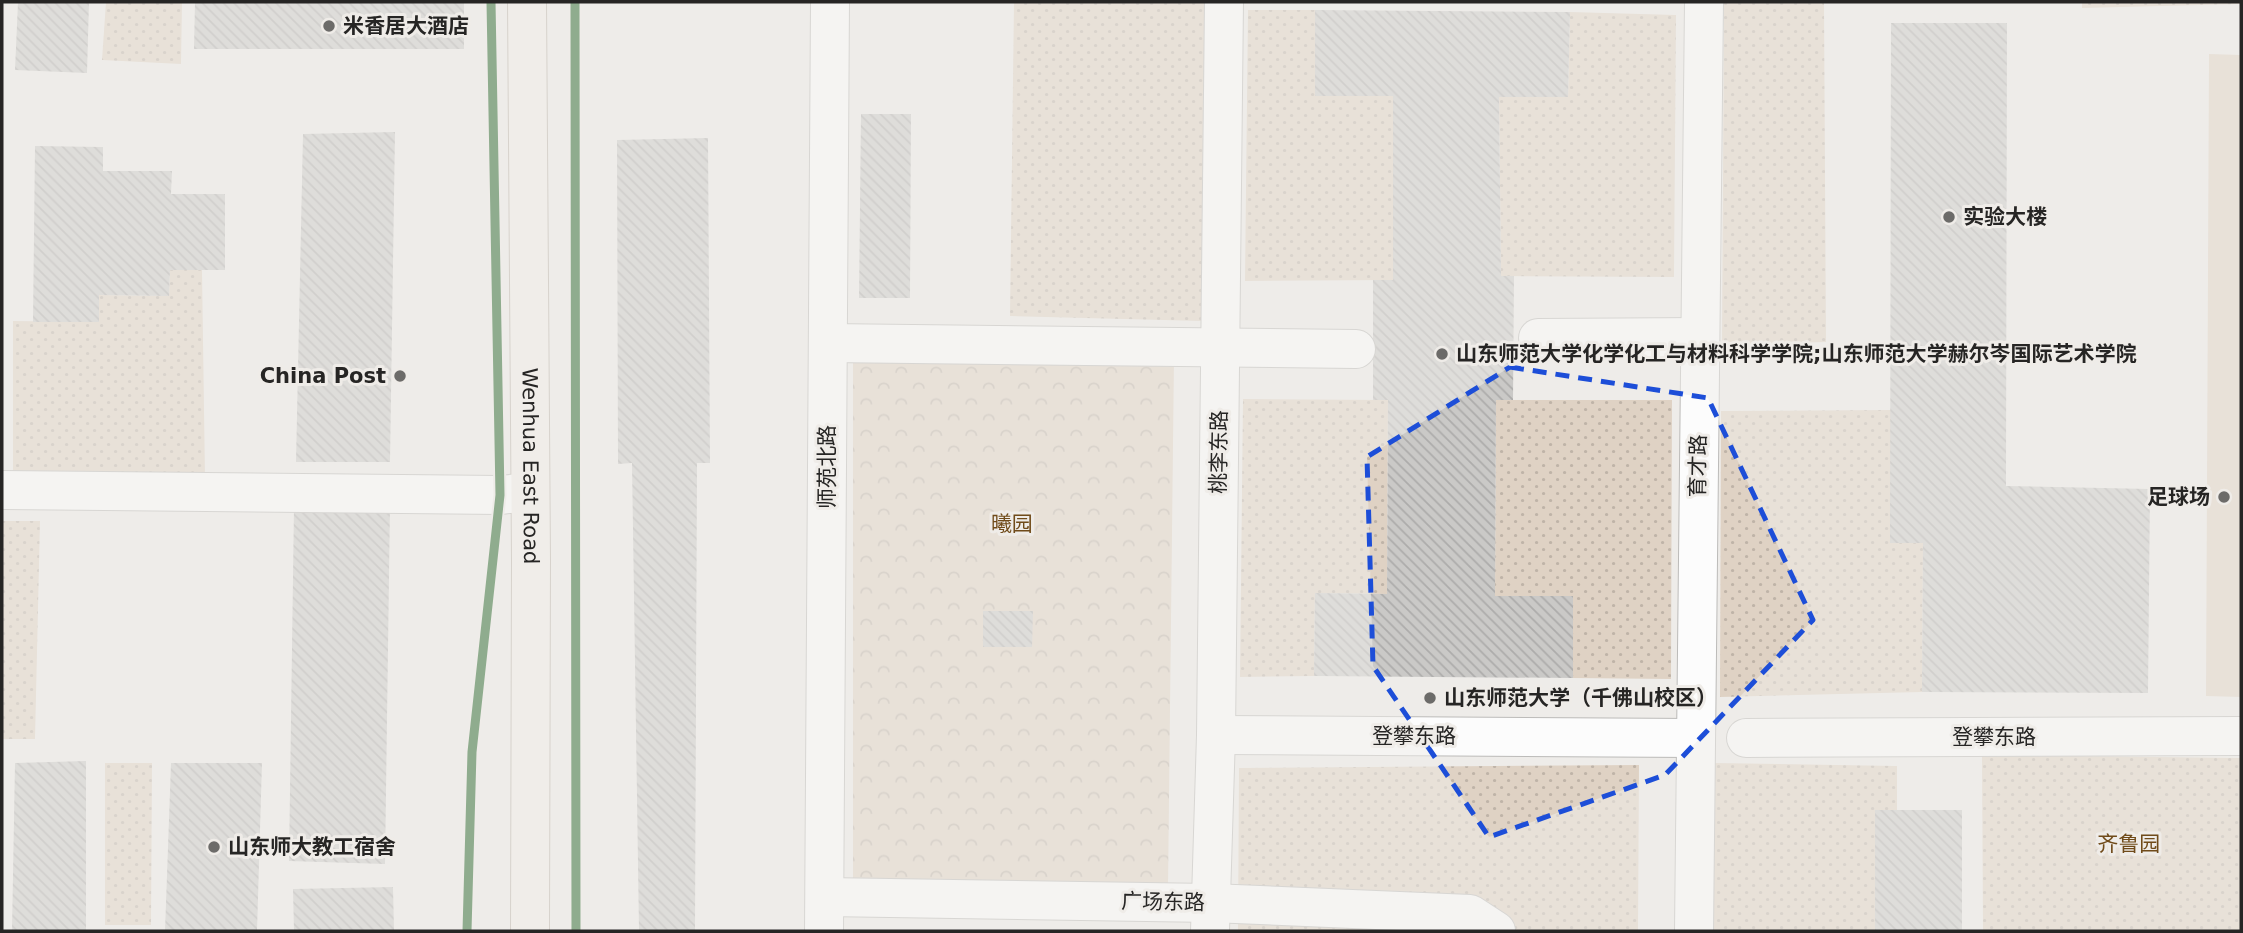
<svg xmlns="http://www.w3.org/2000/svg" width="2243" height="933" font-family="'DejaVu Sans','Noto Sans SC',sans-serif">
<defs>
<pattern id="park-crowns" width="20" height="18" patternUnits="userSpaceOnUse" patternTransform="scale(1.75)"><rect width="20" height="18" fill="#dfd2c4"/><path d="M2 6a3 3 0 1 1 6 0M12 15a3 3 0 1 1 6 0" fill="none" stroke="#bfb4a8"/></pattern>
<pattern id="garden-dots" width="8" height="8" patternUnits="userSpaceOnUse" patternTransform="scale(1.75)"><rect width="8" height="8" fill="#dfd2c4"/><path d="M2 2h.1M6 6h.1" fill="none" stroke="#bfb4a8" stroke-width="1.8" stroke-linecap="round"/></pattern>
<pattern id="building-back-hatch" width="6" height="6" patternUnits="userSpaceOnUse" patternTransform="scale(1.75)"><rect width="6" height="6" fill="#cac9c7"/><path d="M-1 5l2 2M0 0l6 6M5-1l2 2" fill="none" stroke="#adacab"/></pattern>
</defs>
<rect width="100%" height="100%" fill="#eeece9"/>
<path fill="#dfd2c4" d="M2209 54 2241 55V697L2206 696Z"/>
<path fill="url(#park-crowns)" d="M1174 357 1168 888 853 885V360Z"/>
<g fill="url(#garden-dots)">
<path d="M106 2H182L181 64 102 60Z"/>
<path d="M1014 2H1207L1202 321 1010 316Z"/>
<path d="M1724 2H1824L1826 342 1722 345Z"/>
<path d="M2082 2H2241V4L2082 8Z"/>
<path d="M1248 10H1315V96H1393V280L1245 281Z"/>
<path d="M1570 12 1676 15 1674 277 1501 276 1499 97H1568Z"/>
<path d="M170 270H202L205 478 13 476V321L98 322 99 295 169 296Z"/>
<path d="M1243 399 1388 400 1387 594 1315 593 1314 676 1240 677Z"/>
<path d="M1496 400H1672L1671 679 1573 678V596H1495Z"/>
<path d="M1891 410 1923 543 1922 692 1720 697 1721 411Z"/>
<path d="M2 521H40L35 739H2Z"/>
<path d="M1982 755 2241 758V931H1983Z"/>
<path d="M105 763H152L151 925H105Z"/>
<path d="M1714 763 1897 766V810L1875 811V931H1714Z"/>
<path d="M1639 765 1638 931H1238L1239 768Z"/>
</g>
<g fill="url(#building-back-hatch)">
<path d="M18 2H89L87 73 15 70Z"/>
<path d="M195 2H464V49H194Z"/>
<path d="M1315 10 1570 12 1568 97H1499L1501 276H1514L1513 400H1496L1495 596H1573V678L1314 676 1315 593 1387 594 1388 400H1373V280H1393V96H1315Z"/>
<path d="M1891 23H2007L2006 486 2150 489 2148 693 1922 692 1923 543H1890Z"/>
<path d="M861 114H911L910 298H859Z"/>
<path d="M395 132 390 462H296L303 134Z"/>
<path d="M708 138 710 463H697L695 931H639L632 463 618 464 617 140Z"/>
<path d="M35 146 103 147V171H172L171 194H225V270H170L169 296 99 295V322H33Z"/>
<path d="M390 505 385 864 289 861 294 507Z"/>
<path d="M983 611H1033L1032 647H983Z"/>
<path d="M86 761V931H12L15 763Z"/>
<path d="M171 763H262L257 931H165Z"/>
<rect x="1875" y="810" width="87" height="121"/>
<path d="M393 887 394 931H294L293 889Z"/>
</g>
<g fill="none" stroke-linecap="round" stroke-linejoin="round">
<g stroke="#bcbbb9" stroke-width="40">
<g id="minor">
<path d="M1538 338 1700 337"/>
<path d="M828 343 1356 349"/>
<path d="M2 490 500 495 530 492"/>
<path d="M1216 735 1695 738"/>
<path d="M1746 738 2241 736"/>
<path d="M825 897 1211 903 1470 914 1496 931"/>
<path d="M824 931 830 2"/>
<path d="M1210 931 1216 735 1224 2"/>
<path d="M1694 931 1704 2"/>
</g>
</g>
<g stroke="#bab2a9" stroke-width="40">
<g id="major">
<path id="s1" d="M527 2 531 561 530 931"/>
</g>
</g>
<use href="#minor" stroke="#fcfcfc" stroke-width="38"/>
<use href="#major" stroke="#f1ede8" stroke-width="38"/>
<g stroke="#efece8" stroke-width="13">
<g id="cycleway">
<path d="M575 2 576 931"/>
<path d="M467 931 472 752 500 495 491 2"/>
</g>
</g>
<use href="#cycleway" stroke="#1b5e20" stroke-width="9"/>
</g>
<path d="M0 0H2243V933H0ZM1510 367 1708 398 1813 620 1665 775 1489 837 1373 666 1367 457Z" fill="#eeece9" fill-opacity=".55" fill-rule="evenodd"/>
<path fill="none" stroke="#1d4ed8" stroke-width="5" stroke-dasharray="14 9" stroke-linejoin="round" d="M1510 367 1708 398 1813 620 1665 775 1489 837 1373 666 1367 457Z"/>
<g fill="#6c6b69" stroke="#efece8" stroke-width="2.5">
<circle cx="329" cy="26" r="7"/>
<circle cx="1949" cy="217" r="7"/>
<circle cx="1442" cy="354" r="7"/>
<circle cx="400" cy="376" r="7"/>
<circle cx="2224" cy="497" r="7"/>
<circle cx="1430" cy="698" r="7"/>
<circle cx="214" cy="847" r="7"/>
</g>
<g text-anchor="middle" stroke-width="6" stroke-linejoin="round" paint-order="stroke">
<g font-size="21" font-weight="bold" fill="#262524" stroke="#efece8" text-anchor="start">
<text x="343" y="33">米香居大酒店</text>
<text x="1963" y="224">实验大楼</text>
<text x="1456" y="361">山东师范大学化学化工与材料科学学院;山东师范大学赫尔岑国际艺术学院</text>
<text x="386" y="383" text-anchor="end">China Post</text>
<text x="2210" y="504" text-anchor="end">足球场</text>
<text x="1444" y="705">山东师范大学（千佛山校区）</text>
<text x="228" y="854">山东师大教工宿舍</text>
</g>
<g font-size="21" fill="#262524" stroke="#efece8">
<text transform="translate(1219 452) rotate(-89)" y="7">桃李东路</text>
<text dy="7" stroke="none"><textPath href="#s1" startOffset="464">Wenhua East Road</textPath></text>
<text transform="translate(1698 466) rotate(-89)" y="7">育才路</text>
<text transform="translate(827 467) rotate(-90)" y="7">师苑北路</text>
<text x="1414" y="743">登攀东路</text>
<text x="1994" y="744">登攀东路</text>
<text transform="translate(1163 902) rotate(1)" y="7">广场东路</text>
</g>
<g font-size="21" fill="#704b1a" stroke="#efece8">
<text x="1012" y="531">曦园</text>
<text x="2129" y="851">齐鲁园</text>
</g>
</g>
<rect width="2243" height="933" fill="none" stroke="#262524" stroke-width="7"/>
</svg>
